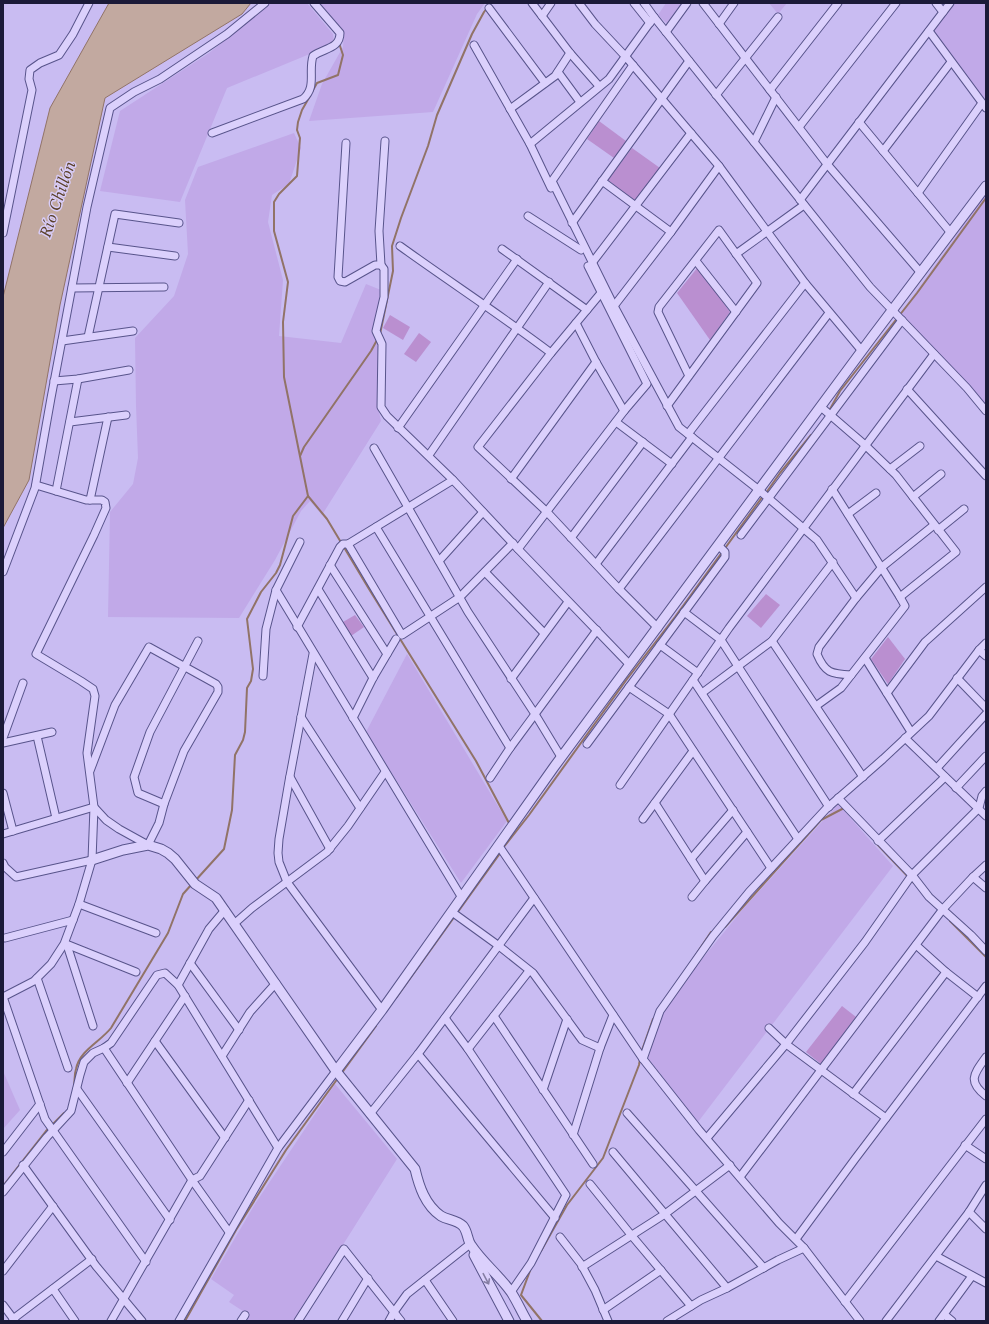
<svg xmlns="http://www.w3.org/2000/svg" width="989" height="1324" font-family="Spectral,serif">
<rect width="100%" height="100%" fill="#c9bcf2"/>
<g fill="#c1a9e8">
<path d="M271 3H307L333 34 334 44 227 88 180 202 100 191 120 111 209 53Z"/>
<path d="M319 3H485L477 14 433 112 309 121 322 84 343 47 344 32Z"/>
<path d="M666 3H682L667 24 658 15Z"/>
<path d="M769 3H787L778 14Z"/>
<path d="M953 3H986V103L932 30Z"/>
<path d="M294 133 301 148 289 184 272 195 268 222 283 280 279 336 341 343 366 284 381 290 374 326V335L378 347 377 403 381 421 322 515 310 501 301 511 275 560 239 618 108 617 110 512 133 484 138 458 136 406 135 338 174 296 188 254 185 200 198 167Z"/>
<path d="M986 194V406L901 313Z"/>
<path d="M407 654 507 821 461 883 366 732Z"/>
<path d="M838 804 893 866 698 1122 648 1058 661 1014 698 964 743 909Z"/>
<path d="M3 1071 20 1110 3 1129Z"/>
<path d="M335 1084 397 1159 295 1321H247L249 1315 229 1302 234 1295 211 1279 255 1204Z"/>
</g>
<g fill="#ba8fd0">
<path d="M599 121 626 141 614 158 587 139Z"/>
<path d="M632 148 660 168 635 201 608 180Z"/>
<path d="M698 267 730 312 710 340 677 293Z"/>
<path d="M390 315 410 327 403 340 383 328Z"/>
<path d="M419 333 431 342 416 362 404 354Z"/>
<path d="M766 594 780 605 761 628 747 616Z"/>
<path d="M355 615 364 627 351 636 343 622Z"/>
<path d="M888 637 905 659 888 684 871 659Z"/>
<path d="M842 1006 856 1017 821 1064 806 1052Z"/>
</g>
<path fill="#c2a9a0" stroke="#917367" d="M109 3H251L242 14 105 98 60 305 29 480 3 528V297L50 108Z"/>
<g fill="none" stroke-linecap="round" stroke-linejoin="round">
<g stroke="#917367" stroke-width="2">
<path d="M312 92 317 83 338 75 343 55 339 43"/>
<path d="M310 96 302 110 298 122 297 130 300 138 297 176 279 194 274 202V231L288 282 283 322 284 377 308 496 327 519 369 589 476 761 510 825"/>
<path d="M380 334 393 271 392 246 401 218 428 146 437 115 472 34 484 12 491 3"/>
<path d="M829 411 840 391 917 293 986 198"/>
<path d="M300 456 304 447 371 351 377 340"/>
<path d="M766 493 780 473 811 435"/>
<path d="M876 843 914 883"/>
<path d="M503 848 529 815 627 679 675 617 763 496"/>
<path d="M195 881 224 849 232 810 235 755 243 740 245 732 247 688 251 681 253 669 247 619 261 592 276 573 280 565 293 516 308 496"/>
<path d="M950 921 986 957"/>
<path d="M725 927 821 820 844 808 845 809"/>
<path d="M693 959 711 932 712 933"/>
<path d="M396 998 501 852"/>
<path d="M641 1053 653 1019"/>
<path d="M341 1074 376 1026"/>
<path d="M74 1086C75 1080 74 1075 76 1069 80 1050 100 1042 111 1028L168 933 183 894 192 884"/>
<path d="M3 1186 46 1131 64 1113"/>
<path d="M541 1251 567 1205 603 1158 639 1065 640 1059"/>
<path d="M531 1268 521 1295 542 1321"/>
<path d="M185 1321 236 1230 286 1150 338 1078"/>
</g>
<g stroke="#58548b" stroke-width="9">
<g id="minor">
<path d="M532 3 570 53 599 86"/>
<path d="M579 3 595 24 626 57 719 166 805 283 862 351"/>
<path d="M634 3 650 23"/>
<path d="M644 3 654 17 870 287 967 388 986 411"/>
<path d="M703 3 827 164 921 273"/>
<path d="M936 3 943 12"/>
<path d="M489 8 545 83"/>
<path d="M542 16 551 3"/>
<path d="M719 24 734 3"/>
<path d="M929 31 986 108"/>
<path d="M666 32 687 3"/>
<path d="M474 45 530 144 551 188"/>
<path d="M633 65 552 181 614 306 679 427 759 490 817 540 856 598"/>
<path d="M558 72 580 102"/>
<path d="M770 90 838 3"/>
<path d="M716 95 778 17"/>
<path d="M510 109 555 76 570 53"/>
<path d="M859 122 951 233"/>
<path d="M799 127 896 3"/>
<path d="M212 133 303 99C317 87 308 72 313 56 324 48 340 49 340 33L314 3"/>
<path d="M754 142 776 97"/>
<path d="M346 143 338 277 340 281 345 282 375 265H381L384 269V297L376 331 382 344 381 407 387 416 453 480 518 549 630 665"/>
<path d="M530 144 609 79 654 17"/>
<path d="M883 151 951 62"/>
<path d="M602 181 671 232"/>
<path d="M918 193 982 103"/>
<path d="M800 200 950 3"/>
<path d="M528 216 581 250"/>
<path d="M572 223 689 61"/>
<path d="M3 233 32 90 29 79 30 70 40 63 59 55 73 34 89 3"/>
<path d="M400 246C450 282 502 316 551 353"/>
<path d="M108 247 175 256"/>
<path d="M502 249 587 310"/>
<path d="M736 254 804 205"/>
<path d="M696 261 736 312"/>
<path d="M592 263 691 133"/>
<path d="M381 265 379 231 385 141"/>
<path d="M72 288 164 287"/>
<path d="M601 293 551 353 478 447 547 512 619 589 658 628"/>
<path d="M614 306 671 232 719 166"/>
<path d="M576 323 596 362 624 411"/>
<path d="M88 337 115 214 179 223"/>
<path d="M62 341 133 331"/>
<path d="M54 381 78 379 129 370"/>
<path d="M907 389 986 476"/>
<path d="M667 406 757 283 719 230 659 307 658 312 689 376"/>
<path d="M821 407 865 445 896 475 956 552 900 597"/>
<path d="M70 422 126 415"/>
<path d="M616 422 672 464"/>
<path d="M398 428 517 259"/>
<path d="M688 434 805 283"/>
<path d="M374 448 468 612 535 714 561 757"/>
<path d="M429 455 549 282"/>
<path d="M890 469 920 446"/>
<path d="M511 479 596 362"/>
<path d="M56 491 78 379"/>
<path d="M913 497 941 474"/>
<path d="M90 500 108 417"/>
<path d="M848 514 876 493"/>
<path d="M376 527 510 748"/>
<path d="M938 530 964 509"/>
<path d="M741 535 902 320"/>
<path d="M571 538 643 442"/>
<path d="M348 544 402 635 460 597 513 543"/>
<path d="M518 549 624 411 647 384 588 266"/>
<path d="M439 561 483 512"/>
<path d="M596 564 692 437"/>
<path d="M330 565 387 654"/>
<path d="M3 572 35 488 51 398 87 207 110 108 134 92 160 79 227 34 265 3"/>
<path d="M485 572 544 633"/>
<path d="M318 589 373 678"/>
<path d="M619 589 829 313"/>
<path d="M276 590 462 898"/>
<path d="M684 612 721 640 829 807"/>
<path d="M297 627 340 547 343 544H348L453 480"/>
<path d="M772 641 863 777"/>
<path d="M660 645 698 673"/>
<path d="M979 650 986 656"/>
<path d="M313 654 289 781 279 839 278 853 279 862 287 882 382 1010"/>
<path d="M865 658 911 732"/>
<path d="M851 675C831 674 825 673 817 654L819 647 856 598 882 567 934 525"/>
<path d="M263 676 266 629 276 590 300 542"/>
<path d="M957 678 986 708"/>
<path d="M511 679 568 602"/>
<path d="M693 680 798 839"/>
<path d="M629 687 669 714 771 868"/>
<path d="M702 693 772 641 833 562"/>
<path d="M887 693 925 642 986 587"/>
<path d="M816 706 841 688 905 606 900 597 832 489"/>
<path d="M301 717 360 808"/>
<path d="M353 718 373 678 396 639"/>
<path d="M37 736 56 818"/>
<path d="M3 738 23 683"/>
<path d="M905 738 986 816"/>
<path d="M3 743 52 732"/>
<path d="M587 744 725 557V552L719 546"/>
<path d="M937 768 986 714"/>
<path d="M290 777 330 849"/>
<path d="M490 778 510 748 597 630"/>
<path d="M620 785 729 628 934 354"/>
<path d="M956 788 986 756"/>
<path d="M3 793 13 831"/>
<path d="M838 798 912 875 929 897 971 935 986 951"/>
<path d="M655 803 705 881"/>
<path d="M164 804 138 793 134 777 150 732 198 641"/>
<path d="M643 819 693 751"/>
<path d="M3 834 94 807 106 820 119 829 148 845 159 823 164 804 184 751 218 692V687L216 684 149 647 115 705 90 771"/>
<path d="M878 841 945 777"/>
<path d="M499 846 643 1059 699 1130 779 1223 804 1248 860 1321"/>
<path d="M691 859 733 810"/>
<path d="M3 863 5 867 16 877 92 860"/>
<path d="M973 877 986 888"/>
<path d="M692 897 705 881 747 832"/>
<path d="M79 904 156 933"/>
<path d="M452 912 499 946 533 973 582 1040 600 1048"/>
<path d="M234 924 252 908 327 852 348 826 385 772"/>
<path d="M5 938 73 920"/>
<path d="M66 944 136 972"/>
<path d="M67 945 93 1026"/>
<path d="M916 945 946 972 978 997"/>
<path d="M190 963 239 1030"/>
<path d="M37 978 68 1068"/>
<path d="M178 985 209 929 225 910"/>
<path d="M3 997 34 981 51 964 64 944 79 904 92 860 94 807 87 753 95 696 93 689 81 681 36 654 94 535 106 508 105 502 102 500H86L36 485"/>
<path d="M3 997 45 1119 146 1262"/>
<path d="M494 1016 593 1164"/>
<path d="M445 1018 468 1049 566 1195 531 1263 511 1292"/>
<path d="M769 1028 786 1044 886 1118"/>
<path d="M155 1041 225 1138"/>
<path d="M104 1048 192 1180 229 1232"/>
<path d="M468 1049 529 971"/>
<path d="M418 1054 555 1218"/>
<path d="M222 1056 250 1012 276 983"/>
<path d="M986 1057C974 1074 967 1081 986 1096"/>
<path d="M643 1059 660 1011 713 936 749 892 826 809 883 759 929 716 979 650 986 643"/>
<path d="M127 1083 185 996"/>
<path d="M77 1089 170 1220"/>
<path d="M543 1090 567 1019"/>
<path d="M853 1094 946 972"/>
<path d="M627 1113 764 1268"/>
<path d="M370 1114 418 1054 534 898"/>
<path d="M573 1135 600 1048 613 1015"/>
<path d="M707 1138 786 1044 865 942 912 875 979 808 982 796 986 791"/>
<path d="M965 1145 986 1159"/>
<path d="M3 1152 40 1104"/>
<path d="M613 1152 727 1288"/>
<path d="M23 1165 96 1266 142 1321"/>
<path d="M740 1177 943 909 973 877 986 865"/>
<path d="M590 1184 632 1236 691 1306"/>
<path d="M3 1192 47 1137 71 1111 80 1075 84 1062 93 1053 104 1048 111 1043 157 975 165 973 178 985 278 1148"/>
<path d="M969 1212 986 1229"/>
<path d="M560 1237 581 1264 595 1290 608 1321"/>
<path d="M796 1239 855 1159 986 986"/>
<path d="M936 1256 986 1283"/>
<path d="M582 1267 665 1214 730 1165"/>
<path d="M3 1271 53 1206"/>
<path d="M425 1280 453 1321"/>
<path d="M53 1289 75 1321"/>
<path d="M845 1302 986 1119"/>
<path d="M3 1305 15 1321"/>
<path d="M603 1310 661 1270"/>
<path d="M946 1316 952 1321"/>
<path d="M13 1319 92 1259"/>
<path d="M111 1321 192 1180 200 1176 249 1100"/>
<path d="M179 1321 278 1148 336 1071"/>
<path d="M241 1321 245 1315"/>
<path d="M298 1321 344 1249 401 1321"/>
<path d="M342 1321 368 1278"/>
<path d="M389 1321 394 1312 407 1294 470 1244"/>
<path d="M667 1321 701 1300 727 1288 778 1260 804 1248"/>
<path d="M886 1321 969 1212 986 1185"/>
<path d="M939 1321 972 1276"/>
</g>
</g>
<g stroke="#58548b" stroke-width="11">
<g id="tertiary">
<path d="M92 860 123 850 148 845 161 849 168 853 175 859 195 884 216 898 336 1071 415 1169C419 1186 425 1205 441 1216 448 1220 457 1220 463 1226 468 1232 467 1240 471 1245 482 1262 499 1275 511 1292 517 1301 521 1311 527 1321"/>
<path d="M336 1071 382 1010 554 767 872 337 986 186"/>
<path d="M474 1255 509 1321"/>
</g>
</g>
<use href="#minor" stroke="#dbd0fc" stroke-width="7"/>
<use href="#tertiary" stroke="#dbd0fc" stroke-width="9"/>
</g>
<defs><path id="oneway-shaft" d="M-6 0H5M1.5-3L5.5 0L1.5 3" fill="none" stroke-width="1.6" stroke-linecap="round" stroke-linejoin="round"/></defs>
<use stroke="#857ea4" href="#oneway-shaft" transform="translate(486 1279) rotate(62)"/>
<g text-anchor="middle" stroke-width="3" stroke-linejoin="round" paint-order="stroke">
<g font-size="17" font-style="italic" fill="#5a4028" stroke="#d8ccf8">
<text transform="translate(57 199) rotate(-71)" y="6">Río Chillón</text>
</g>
</g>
<rect width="989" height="1324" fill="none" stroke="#1b1a38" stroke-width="8"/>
</svg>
